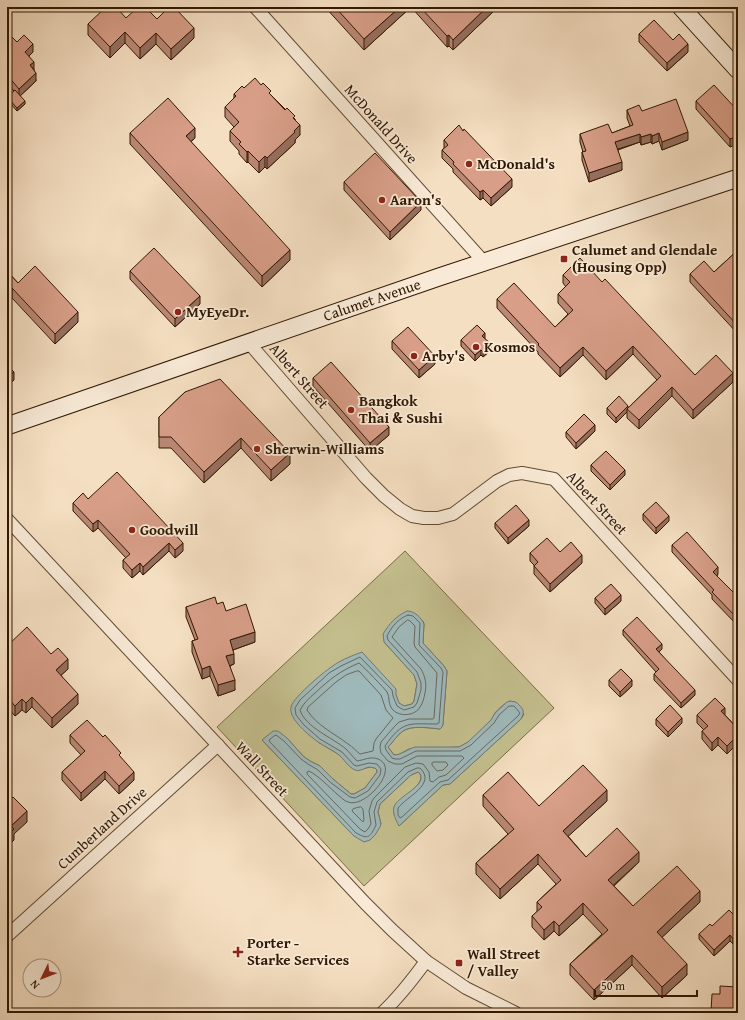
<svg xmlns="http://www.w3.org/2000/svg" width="745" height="1020" font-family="'Gentium Book Plus',serif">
<rect width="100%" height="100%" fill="#f5dfc2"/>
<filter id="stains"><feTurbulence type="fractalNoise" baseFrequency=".005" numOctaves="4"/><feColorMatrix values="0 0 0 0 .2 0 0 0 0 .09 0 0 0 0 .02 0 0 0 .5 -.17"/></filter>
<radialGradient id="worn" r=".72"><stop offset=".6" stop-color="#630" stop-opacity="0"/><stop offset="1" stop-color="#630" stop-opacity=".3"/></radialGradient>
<path fill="#c4bf8e" stroke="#7a6c48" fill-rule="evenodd" d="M405 551 554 708 364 886 217 727ZM423 621 424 624 423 643 444 666 447 671 443 724 442 727 440 729C430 728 411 725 403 731 397 735 393 742 388 747L394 755H398L409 749 459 747C470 743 482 730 490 721 493 719 493 716 495 713 498 709 505 703 510 701L524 714 521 719 450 784 443 785 399 826 397 803C402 798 422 785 421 777 421 776 420 773 418 772L411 775 380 804 378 812 381 824 354 836 262 740 287 738 303 756 310 761 320 766 333 779 351 794H354L365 788 377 772V770L375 768 370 767 359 770 352 768 340 755 318 742 396 695 399 703 404 706 412 704 414 701 417 684 414 675 384 642Z"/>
<path fill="#9fbabc" stroke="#737972" d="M407 611C414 611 421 617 424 624L423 643 444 666 447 671 443 724 442 727 440 729C430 728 411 725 403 731 397 735 393 742 388 747L394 755C401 755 408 749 415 747H459L468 742 491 720 495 713 507 702 510 701 516 702C522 708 526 710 521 719L450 784 443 785 399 826C396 820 392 813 394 807 397 797 422 788 421 777 421 775 420 773 418 772L411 775 380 804 378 812 381 824 380 827 375 835 370 840 364 842 354 836 262 740 273 731H278L287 738 303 756 310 761 320 766 333 779 351 794H354L365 788 377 772V770L375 768C374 768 370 767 369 767 364 768 360 772 355 770 348 767 344 759 339 755 333 750 325 747 318 742 310 736 288 719 291 707 293 697 329 667 339 662 346 658 354 655 362 652L396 689V695L399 703 404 706 412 704 414 701 417 684 414 675 384 642 383 634C390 623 395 617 407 611Z"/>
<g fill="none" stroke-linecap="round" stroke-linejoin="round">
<g stroke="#686960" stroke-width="1">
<path d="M408 615 413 616 420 623 419 645 441 668 443 672 439 723 437 724C409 724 403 720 385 746L386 750 392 758 395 759H400L416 751H460L471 745 494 723 499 715 509 706H514L520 713 518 716 448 780 440 782 402 817 400 818 398 815V808C406 797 437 784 420 768H417L408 772 377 802 374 812 376 825C370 837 369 840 356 833L270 742 269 740 274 736 276 735 284 741 301 759 308 764 318 770 330 782 350 797 355 798 368 791 380 775 381 769 377 764 369 763 357 766 354 765 342 752 320 739 304 725 296 715 295 708 300 700 329 673 341 666 360 657 392 690 393 696 397 706 404 710 414 707 417 703 421 690V683L417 672 388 640 387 636C392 626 398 619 408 615Z"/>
<path d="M408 620 410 621 415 626 414 643 415 647 437 673 434 718 433 719H409L399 722 394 727 381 742 380 747 381 753 388 761 395 764H402L417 756H462L464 758 446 775 439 777 433 782 430 781 429 772 423 764 416 763 405 767 374 798 372 801 369 811 371 824 368 829 365 832 360 829 307 774V772L309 771C319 776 329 787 338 795 341 797 344 801 348 802 365 809 401 768 378 759 371 756 364 760 357 761 353 757 350 753 346 749 333 738 305 727 300 710 304 703 309 698 315 693 330 679 340 671 359 663 363 666 385 689 387 692 390 698 388 705 393 710 400 717 415 716 420 707 423 703 424 698 425 693 427 684 425 676 421 669L392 637 399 627Z"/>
<path d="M357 671H359L381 695 386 710 393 718 376 739 374 743 373 751 360 754C356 751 353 747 348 744 334 733 317 726 307 710L308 707 336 682 346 675Z"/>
<path d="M434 762H446L448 765 443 770 437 771 432 765V763Z"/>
<path d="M361 807 363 809 364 820 363 822 352 811 353 809Z"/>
</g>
<g stroke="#624a33" stroke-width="14">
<g id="street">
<path d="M255 7 484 262"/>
<path d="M249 343 366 478 384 496 400 509 412 516 424 518H438L453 514 497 481 509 475 522 473 554 479 738 680"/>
<path d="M7 519 365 903 392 930 426 961 466 988 516 1013"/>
<path d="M7 936 218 745"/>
<path d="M382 1013C399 997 413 979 426 961"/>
</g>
</g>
<g stroke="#311803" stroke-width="19">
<g id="secondary">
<path d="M681 7 738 70"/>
<path d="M7 426 439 277 738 178"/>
</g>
</g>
<use href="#street" stroke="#f8ead7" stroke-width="12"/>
<use href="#secondary" stroke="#f8ead7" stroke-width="17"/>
</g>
<g fill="#ba8875" stroke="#311803">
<path d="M325 7H498L453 50 449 46 447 47 411 7 364 50Z"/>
<path d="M126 18 157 19 194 38 171 60 156 44 140 59 125 43 110 58 88 35V24Z"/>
<path d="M7 32 17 42 33 52 29 56 34 70 36 81 20 96 25 104 17 111 7 100V97L14 91 7 83Z"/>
<path d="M639 34 673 40 688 52 667 71 639 42Z"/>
<path d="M244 88 271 95 295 119 300 135 295 140V143L267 169 265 167 259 173 248 162 247 163 239 154V151L230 141V131L234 127 225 117V107L234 98V94Z"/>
<path d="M696 101 738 111 730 147 696 109Z"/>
<path d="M627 110 642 111 688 140 662 150 659 141 652 144 651 142 641 145 640 142 618 150 622 170 589 182 582 160V152H583L580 142V134L612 133 630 126 627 118Z"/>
<path d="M463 131 512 187 491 206 483 198 480 200 453 172V169L442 158V150L444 148V140Z"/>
<path d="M130 133 195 138 191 142 290 260 262 287 130 144Z"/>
<path d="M344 182 421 210 390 240 344 190Z"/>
<path d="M738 250V334L690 282V274L714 272Z"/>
<path d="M7 271 18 283 78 322 55 344 12 298 7 303Z"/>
<path d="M130 271 200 304 175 327 130 279Z"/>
<path d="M563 275 602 282 695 375 733 382 693 419 672 396 639 429 627 418V412L616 423 607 414V408H628L657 380 633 354 606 380 583 355 560 377 538 354V352L497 308V299L555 327 568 314 558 303V294L566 287 563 283Z"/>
<path d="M485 339 491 350 483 357 481 355 475 361 461 346V340Z"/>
<path d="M392 341 435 364 419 378 392 349Z"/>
<path d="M313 378 389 435 370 451 313 386Z"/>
<path d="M185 392 290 464 271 481 241 448 204 483 171 448H159V417Z"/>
<path d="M595 431 576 449 566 437V432Z"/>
<path d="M591 465 625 475 610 490 591 471Z"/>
<path d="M88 499 183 551 175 558 169 551 143 575 140 571 132 578 123 568V560L126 558 98 528 93 532 73 511V503Z"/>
<path d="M643 514 669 521 656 534 643 520Z"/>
<path d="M495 523 529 526 508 544 495 528Z"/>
<path d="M672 545 718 574 717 576 738 597 737 625 712 599V595L672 552Z"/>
<path d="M560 552 582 563 550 592 534 574V565L530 561V553Z"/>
<path d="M595 598 621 601 605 615 595 603Z"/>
<path d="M217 604 226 611 255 642 233 650 234 664 230 666 235 690 218 696 210 676 202 679 192 652V641L195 640 186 617V607Z"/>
<path d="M623 630 662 649 659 652 695 695 681 708 654 680V674L656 672 623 635Z"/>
<path d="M7 646 51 654 68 669 61 675 78 704 52 728 32 707 26 713 22 710 15 716 7 707Z"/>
<path d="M609 680 632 686 620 697 609 686Z"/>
<path d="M697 715H725L738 729 727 754 718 745 712 751 702 739V731L704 730 697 723Z"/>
<path d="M656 719 682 723 668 737 656 725Z"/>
<path d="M70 735 121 758 134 780 119 794 105 779 81 801 62 780V772L81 755 70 743Z"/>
<path d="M483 795 539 806 607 801 568 836 586 857 639 862 614 886 633 906 700 902 662 937 687 975 662 998 632 965 594 1000 570 975V964L602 934 583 914 559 936 554 931 544 940 532 927V916L537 912V902L556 884 538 864 500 899 476 874V863L508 834 483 806Z"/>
<path d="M738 919V940L733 944 730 941 714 956 699 939V934L712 926Z"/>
</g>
<g fill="#976f5f" stroke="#311803">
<path d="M400 7H411L364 50V39Z"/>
<path d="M487 7H498L453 50V40Z"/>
<path d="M194 28V38L171 60V49Z"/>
<path d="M125 32V43L110 58V47Z"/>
<path d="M156 33V44L140 59V48Z"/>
<path d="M449 35V46L447 47V36Z"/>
<path d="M33 44V52L25 60V52Z"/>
<path d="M688 44V52L667 71V63Z"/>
<path d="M34 62V70L30 65Z"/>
<path d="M36 73V81L19 97V89Z"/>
<path d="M25 101V104L17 111V108Z"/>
<path d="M300 125V135L295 140V143L267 169V158Z"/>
<path d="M195 128V138L186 146V136Z"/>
<path d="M688 132V140L662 150V142Z"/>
<path d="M659 133V141L652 144V136Z"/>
<path d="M640 134V142L615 150V142Z"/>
<path d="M651 134V142L641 145V137Z"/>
<path d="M738 136V144L730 147V139Z"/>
<path d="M248 151V162L247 163V152Z"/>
<path d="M265 156V167L259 173V162Z"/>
<path d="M622 162V170L589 182V173Z"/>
<path d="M512 179V187L491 206V198Z"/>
<path d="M483 190V198L480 200V192Z"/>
<path d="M421 202V210L390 240V232Z"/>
<path d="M290 250V260L262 287V276Z"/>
<path d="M12 288V298L7 303V293Z"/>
<path d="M200 296V304L175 327V319Z"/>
<path d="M78 312V322L55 344V334Z"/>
<path d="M485 333V339L482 336Z"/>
<path d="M491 344V350L483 357V352Z"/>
<path d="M633 346V354L606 380V371Z"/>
<path d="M583 347V355L560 377V368Z"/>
<path d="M481 350V355L475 361V355Z"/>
<path d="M435 356V364L419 378V370Z"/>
<path d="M14 372V380L7 386V378Z"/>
<path d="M733 373V382L693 419V410Z"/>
<path d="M672 387V396L639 429V420Z"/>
<path d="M628 406V410L627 409V412L616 423V418Z"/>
<path d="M595 425V431L576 449V443Z"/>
<path d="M389 427V435L370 451V443Z"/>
<path d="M241 438V448L204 483V472Z"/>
<path d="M290 453V464L271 481V470Z"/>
<path d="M625 470V475L610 490V485Z"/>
<path d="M669 516V521L656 534V528Z"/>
<path d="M98 520V528L93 532V524Z"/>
<path d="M529 520V526L508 544V538Z"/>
<path d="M169 543V551L143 575V567Z"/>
<path d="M183 543V551L175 558V550Z"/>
<path d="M582 555V563L550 592V584Z"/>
<path d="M140 563V571L132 578V570Z"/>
<path d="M718 567V574L713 579V572Z"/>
<path d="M621 595V601L605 615V609Z"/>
<path d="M738 617V624L737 625V618Z"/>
<path d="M255 632V642L230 651V640Z"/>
<path d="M662 644V649L656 655V649Z"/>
<path d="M234 654V664L226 667V656Z"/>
<path d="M68 659V669L56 680V670Z"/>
<path d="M210 666V676L202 679V669Z"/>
<path d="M235 680V690L218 696V685Z"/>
<path d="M632 680V686L620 697V692Z"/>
<path d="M695 690V695L681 708V703Z"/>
<path d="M78 694V704L52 728V718Z"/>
<path d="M32 697V707L26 713V703Z"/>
<path d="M22 699V710L15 716V706Z"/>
<path d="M725 708V716L721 711Z"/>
<path d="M682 718V723L668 737V732Z"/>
<path d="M738 735V743L727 754V746Z"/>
<path d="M718 737V745L712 751V743Z"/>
<path d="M105 771V779L81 801V793Z"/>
<path d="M134 772V780L119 794V786Z"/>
<path d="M607 790V801L563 841V831Z"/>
<path d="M27 811V822L14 834V840L7 847V836L11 826Z"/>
<path d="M639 852V862L608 890V880Z"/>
<path d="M538 854V864L500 899V889Z"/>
<path d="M700 891V902L657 942V932Z"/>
<path d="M583 903V914L559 936V926Z"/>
<path d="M554 921V931L544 940V930Z"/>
<path d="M730 935V941L714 956V950Z"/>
<path d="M738 935V940L733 944V939Z"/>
<path d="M632 955V965L594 1000V990Z"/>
<path d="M687 964V975L662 998V987Z"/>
</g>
<g fill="#d89e88" stroke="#311803">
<path d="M106 7H116L126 18 138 7H145L157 19 169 7H174L194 28 171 49 156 33 140 48 125 32 110 47 88 24Z"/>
<path d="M335 7H400L364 39Z"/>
<path d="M420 7H487L453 40 449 35 447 36Z"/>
<path d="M654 20 673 40 679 34 688 44 667 63 639 34Z"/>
<path d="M7 32 17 42 24 35 33 44 25 52 34 62 30 65 36 73 19 89 7 75Z"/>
<path d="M255 78 261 85 263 83 271 91 269 93 285 110 287 108 295 116 293 118 300 125 294 131 295 132 267 158 265 156 259 162 248 151 247 152 239 144 241 142 230 131 239 122 225 107 236 96 234 94 242 86 244 88Z"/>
<path d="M714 85 738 111V136L730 139 696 101Z"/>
<path d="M15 90 25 101 17 108 7 97Z"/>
<path d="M168 98 195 128 186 136 290 250 262 276 130 133Z"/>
<path d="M676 99 688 132 662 142 659 133 652 136 651 134 641 137 640 134 615 142 622 162 589 173 582 152 586 151 580 134 608 124 612 133 633 125 627 110 639 105 642 111Z"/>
<path d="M459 125 463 131 464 129 512 179 491 198 483 190 480 192 453 164 454 162 442 150 448 145 444 140Z"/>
<path d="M375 153 421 202 390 232 344 182Z"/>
<path d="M154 248 200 296 175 319 130 271Z"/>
<path d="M738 250V326L690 274 704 261 714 272Z"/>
<path d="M580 258 602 282 605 279 695 375 716 355 733 373 693 410 672 387 639 420 627 409 661 376 633 346 606 371 583 347 560 368 538 345 539 344 497 299 514 283 555 327 573 310 558 294 570 282 563 275Z"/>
<path d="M35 266 78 312 55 334 12 288 7 293V271L18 283Z"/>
<path d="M477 325 485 333 482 336 491 344 483 352 481 350 475 355 461 340Z"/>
<path d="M408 327 435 356 419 370 392 341Z"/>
<path d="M331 362 389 427 370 443 313 378Z"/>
<path d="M7 365 14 372 7 378Z"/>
<path d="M220 379 290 453 271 470 241 438 204 472 171 437H159V417L185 392Z"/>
<path d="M619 396 628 406 616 418 607 408Z"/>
<path d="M584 414 595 425 576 443 566 432Z"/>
<path d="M606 451 625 470 610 485 591 465Z"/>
<path d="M117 472 183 543 175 550 169 543 143 567 140 563 132 570 123 560 130 554 98 520 93 524 73 503 83 493 88 499Z"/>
<path d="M656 502 669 516 656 528 643 514Z"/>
<path d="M516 505 529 520 508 538 495 523Z"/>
<path d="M687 532 718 567 713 572 738 597V617L737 618 712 592 714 590 672 545Z"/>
<path d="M547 538 560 552 571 542 582 555 550 584 534 566 538 562 530 553Z"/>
<path d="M611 584 621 595 605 609 595 598Z"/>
<path d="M215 597 217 604 223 602 226 611 246 604 255 632 230 640 234 654 226 656 235 680 218 685 210 666 202 669 192 641 198 639 186 607Z"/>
<path d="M637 617 662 644 656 649 695 690 681 703 654 674 659 669 623 630Z"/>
<path d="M27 627 51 654 58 648 68 659 56 670 78 694 52 718 32 697 26 703 22 699 15 706 7 697V691L11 688 7 683V646Z"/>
<path d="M621 669 632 680 620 692 609 680Z"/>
<path d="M715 698 725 708 721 711 738 729V735L727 746 718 737 712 743 702 731 708 726 697 715Z"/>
<path d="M670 705 682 718 668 732 656 719Z"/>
<path d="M87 720 103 737 105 735 121 753 119 755 134 772 119 786 105 771 81 793 62 772 85 751 70 735Z"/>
<path d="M583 765 607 790 563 831 586 857 617 828 639 852 608 880 633 906 677 866 700 891 657 932 687 964 662 987 632 955 594 990 570 964 608 930 583 903 559 926 554 921 544 930 532 916 542 907 537 902 561 880 538 854 500 889 476 863 514 829 483 795 508 772 539 806Z"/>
<path d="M13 797 27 811 11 826 14 829 7 836V803Z"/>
<path d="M729 910 738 919V935L733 939 730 935 714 950 699 934 710 924 712 926Z"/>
<path d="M738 984V1013H695L696 1010 711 1011 712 994H720V986L738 987Z"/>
</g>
<g fill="#8f2418" stroke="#f8ead7" stroke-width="1.5">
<circle cx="469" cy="164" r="4"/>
<circle cx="382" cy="200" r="4"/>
<rect x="560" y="255" width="8" height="8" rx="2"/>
<circle cx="178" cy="312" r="4"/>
<circle cx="476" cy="347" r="4"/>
<circle cx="414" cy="356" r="4"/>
<circle cx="351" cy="410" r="4"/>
<circle cx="257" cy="449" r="4"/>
<circle cx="132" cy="530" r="4"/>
<path d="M236 946h4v4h4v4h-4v4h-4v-4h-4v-4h4z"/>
<rect x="455" y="959" width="8" height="8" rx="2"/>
</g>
<g text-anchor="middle" stroke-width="3.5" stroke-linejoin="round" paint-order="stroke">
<g font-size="15" fill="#311803" stroke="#f8ead7">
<text transform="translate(381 124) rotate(48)" y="5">McDonald Drive</text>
<text transform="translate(372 300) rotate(-19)" y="5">Calumet Avenue</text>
<text transform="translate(299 376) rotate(49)" y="5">Albert Street</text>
<text transform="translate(597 503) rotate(47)" y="5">Albert Street</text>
<text transform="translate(262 769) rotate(47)" y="5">Wall Street</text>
<text transform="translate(102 828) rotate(-42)" y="5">Cumberland Drive</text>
</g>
<g font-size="15" font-weight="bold" fill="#311803" stroke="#f8ead7" text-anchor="start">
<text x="477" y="169">McDonald's</text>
<text x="390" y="205">Aaron's</text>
<text x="572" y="255">Calumet and Glendale<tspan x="572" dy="17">(Housing Opp)</tspan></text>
<text x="186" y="317">MyEyeDr.</text>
<text x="484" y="352">Kosmos</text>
<text x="422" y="361">Arby's</text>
<text x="359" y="406">Bangkok<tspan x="359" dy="17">Thai &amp; Sushi</tspan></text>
<text x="265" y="454">Sherwin-Williams</text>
<text x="140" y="535">Goodwill</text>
<text x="247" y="948">Porter -<tspan x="247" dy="17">Starke Services</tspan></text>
<text x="467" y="959">Wall Street<tspan x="467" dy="17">/ Valley</tspan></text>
</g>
</g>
<rect width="745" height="1020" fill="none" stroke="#f5dfc2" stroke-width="24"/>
<rect x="8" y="8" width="729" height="1004" fill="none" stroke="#311803" stroke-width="2"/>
<rect x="12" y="12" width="721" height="996" fill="none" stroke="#311803"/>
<g transform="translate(42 978) rotate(227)"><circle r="19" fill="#f8ead7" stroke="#a89682"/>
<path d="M0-3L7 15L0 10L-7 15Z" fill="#8f2418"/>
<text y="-6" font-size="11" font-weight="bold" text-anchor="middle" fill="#311803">N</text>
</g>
<path d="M595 990v6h102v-6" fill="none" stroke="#311803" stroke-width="2"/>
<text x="601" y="990" font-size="12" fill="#311803" stroke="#f8ead7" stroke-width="3" paint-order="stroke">50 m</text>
<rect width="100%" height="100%" filter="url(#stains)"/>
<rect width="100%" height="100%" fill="url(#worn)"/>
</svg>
